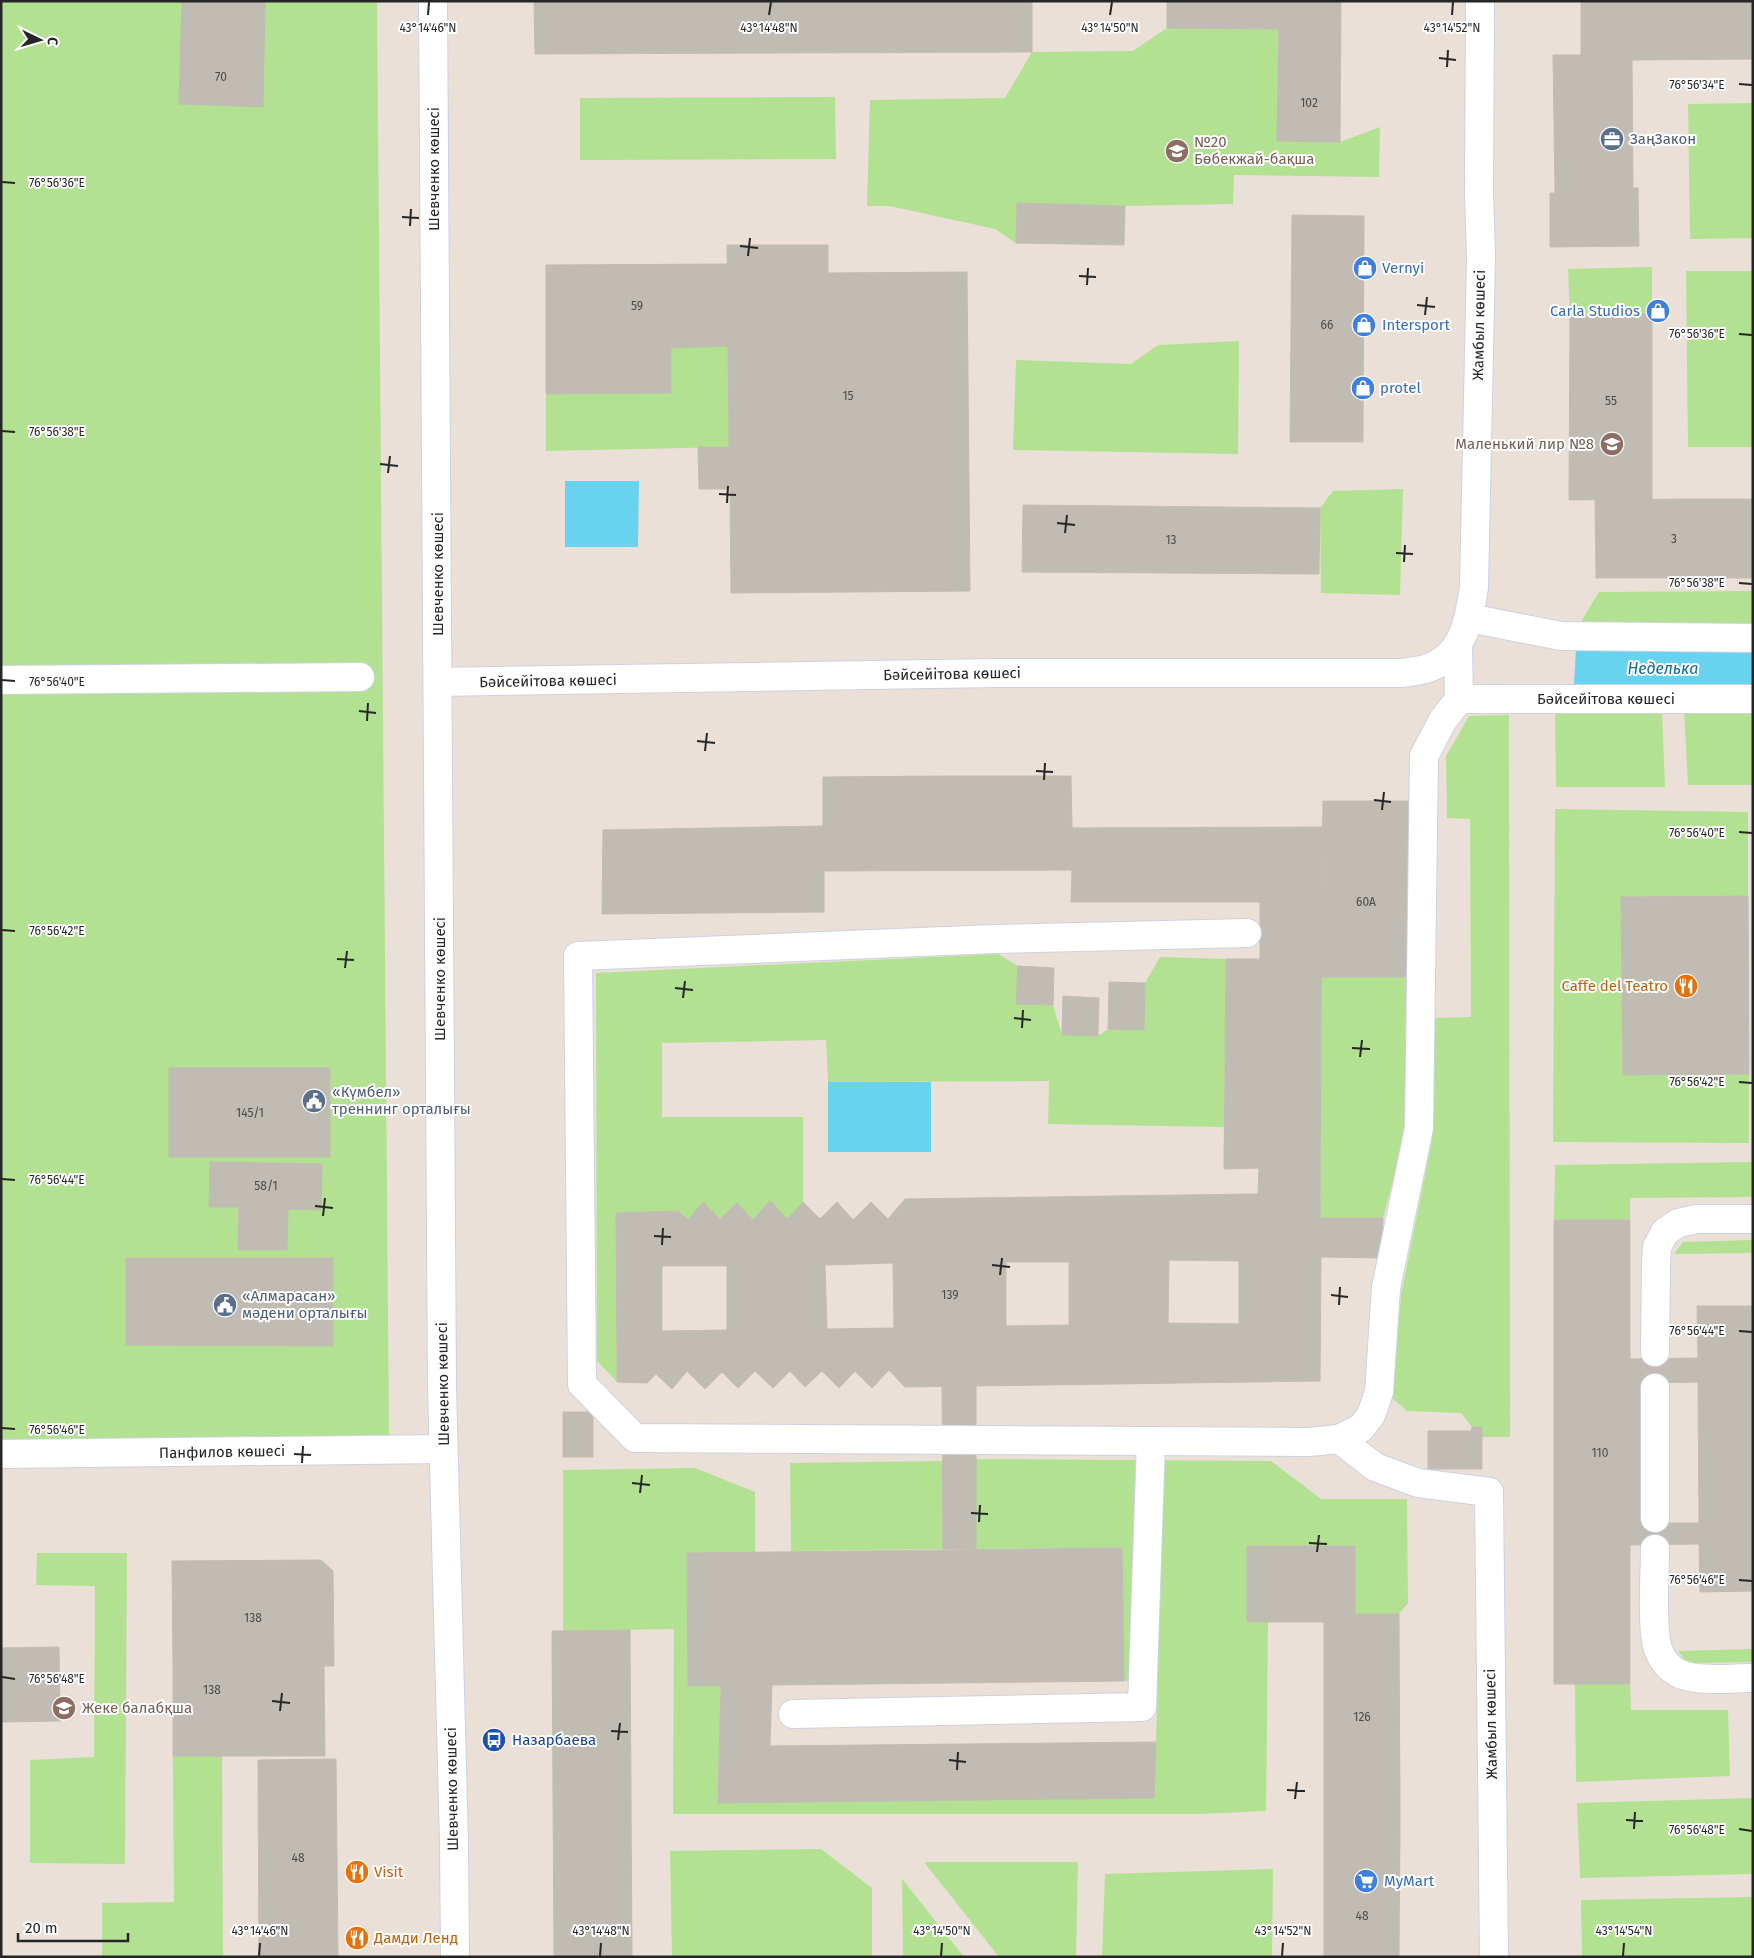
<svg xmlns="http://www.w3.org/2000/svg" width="1754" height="1958" font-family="'Fira Sans',sans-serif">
<rect width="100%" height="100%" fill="#eae0d7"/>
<g fill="#b2e192">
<path d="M1 1H377L389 1435 356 1440 1 1442Z"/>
<path d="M1167 28 1279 29 1278 141 1340 142 1380 127 1379 177 1234 175 1233 204 1125 206 1017 203 1016 243 995 229 890 206H867L870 100 1005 98 1032 52 1133 51Z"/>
<path d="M835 97 836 159 580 160V98Z"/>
<path d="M1753 103V238L1690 239 1688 104Z"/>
<path d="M1652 267V314H1570L1568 269Z"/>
<path d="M1686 271H1753V447H1688Z"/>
<path d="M1239 341 1238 454 1013 450 1016 360 1131 364 1158 345Z"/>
<path d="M728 346 729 447 546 451V394L671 393V348Z"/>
<path d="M1403 489 1400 595 1321 593 1320 508 1333 491Z"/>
<path d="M1753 591V628L1579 625 1599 592Z"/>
<path d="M1662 709 1665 787H1556L1555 710Z"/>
<path d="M1684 710H1753V785H1688Z"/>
<path d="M1509 715 1510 1437H1482V1427H1472L1461 1413 1407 1411 1392 1398 1401 1295 1432 1141 1435 1018 1471 1017 1470 819 1447 818 1446 756 1469 716Z"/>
<path d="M1555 809 1748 812V896L1621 897 1623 1075 1749 1074V1143L1553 1142Z"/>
<path d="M998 954 1018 966 1017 1004 1053 1005 1062 1035 1098 1036 1108 1029 1144 1030 1145 983 1160 957 1226 959 1224 1127 1048 1124 1049 1081 828 1082 826 1040 662 1043V1117H803V1202L787 1219 770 1202 753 1220 737 1203 720 1219 703 1202 688 1220 678 1211 616 1213 617 1382 597 1361 596 973Z"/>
<path d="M1321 977H1410L1407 1129 1383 1218H1320Z"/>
<path d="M1753 1162V1197L1630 1198V1220H1554L1555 1165Z"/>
<path d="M1753 1240V1253L1674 1254 1683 1242Z"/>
<path d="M976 1459 1271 1461 1321 1499H1407L1408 1603 1399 1614H1355L1354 1546H1247V1622H1268L1266 1811 1200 1814H673L674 1629 563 1631V1470L695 1468 755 1492V1552L687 1553 688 1685H721L718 1803 1154 1798 1158 1679 1124 1681 1122 1548 976 1549Z"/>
<path d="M943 1461V1549L791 1551 790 1463Z"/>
<path d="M37 1553H127L125 1864 30 1863V1760L94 1757 95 1586 36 1585Z"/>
<path d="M1753 1649V1662L1687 1663 1678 1651Z"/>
<path d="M1575 1684H1630L1631 1710H1728L1730 1776 1576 1782Z"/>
<path d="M173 1756H222L223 1957H102V1903L174 1902Z"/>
<path d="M1753 1798V1874L1580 1878 1577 1803Z"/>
<path d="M821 1849 872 1888V1957H672L670 1851Z"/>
<path d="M924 1862H1078L1076 1957H999Z"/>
<path d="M1273 1869 1272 1957H1102L1105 1874Z"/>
<path d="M902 1879 964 1957H903Z"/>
<path d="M1753 1897V1957H1582L1581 1900Z"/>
</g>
<g fill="#68d3ee">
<path d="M565 481H639L638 547H565Z"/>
<path d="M1576 649 1753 650V686L1574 685Z"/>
<rect x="828" y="1082" width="103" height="70"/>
</g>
<g fill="#c0bbb3" stroke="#c4bcb1" fill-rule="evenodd">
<path d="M182 1H265L263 107 179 104Z"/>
<path d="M534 1H1032V52L535 54Z"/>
<path d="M1167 1H1341L1340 142 1277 141 1279 29 1167 28Z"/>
<path d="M1581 1H1753V59L1632 60 1633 188H1638L1639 246 1550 247V193H1555L1553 55H1581Z"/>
<path d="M1017 203 1125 206 1124 245 1016 243Z"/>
<path d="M1292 215 1364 216 1363 442H1290Z"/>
<path d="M727 245H828V273L967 272 970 591 731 593 730 489H699L698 447H729Z"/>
<path d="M728 264V346L671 348V393L546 394V265Z"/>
<path d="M1570 314H1652V499L1569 500Z"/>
<path d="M1681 499H1753V578H1596L1595 500Z"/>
<path d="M1023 505 1320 508 1319 574 1022 572Z"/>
<path d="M947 776H1071L1072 828 1322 827 1320 1193 1258 1194 1259 1168 1224 1169 1226 959H1260V902H1071L1072 870 824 871V912L602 914 603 830 823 826V777Z"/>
<path d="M1323 801H1411L1410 977H1321Z"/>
<path d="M1748 896 1749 1074 1623 1075 1621 897Z"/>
<path d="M1018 966 1054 968 1053 1005 1016 1004Z"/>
<path d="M1109 982 1145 983 1144 1030 1108 1029Z"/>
<path d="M1063 996 1099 998 1098 1036 1062 1035Z"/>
<rect x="169" y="1068" width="161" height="89"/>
<path d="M210 1162 322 1164 321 1210 288 1209 287 1250H238L239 1207H209Z"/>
<path d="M1320 1193V1218H1383L1382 1258 1321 1257 1320 1381 905 1387 889 1370 872 1388 855 1371 839 1388 822 1371 805 1387 790 1371 773 1388 755 1371 738 1388 722 1372 705 1389 687 1371 672 1389 656 1374 647 1383 617 1382 616 1213 678 1211 688 1220 703 1202 720 1219 737 1203 753 1220 770 1201 787 1219 803 1202 820 1219 837 1202 853 1220 871 1202 888 1219 905 1199ZM1169 1260 1239 1261V1324L1168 1323ZM1006 1262H1069V1325L1006 1326ZM893 1263 894 1328 827 1329 825 1265ZM662 1266H727V1330L662 1331Z"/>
<path d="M1554 1220H1630V1359L1698 1358 1697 1306H1753V1591L1700 1592 1699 1544 1630 1545V1684H1554ZM1698 1382 1699 1523H1645L1646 1383Z"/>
<path d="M126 1258H333V1346L126 1345Z"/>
<path d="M976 1386V1549H943L942 1387Z"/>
<rect x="563" y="1412" width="30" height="45"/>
<path d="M1472 1427H1482V1469H1428V1431H1471Z"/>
<path d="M1247 1546H1355V1614H1399L1400 1816 1324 1817V1622H1247Z"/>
<path d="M1122 1548 1124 1681 688 1686 687 1553Z"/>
<path d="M321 1560 333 1571 334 1666H324L325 1756H251V1667H173L172 1561Z"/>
<path d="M630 1630 632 1957H554L552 1631Z"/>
<path d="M59 1647 60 1721 1 1722V1648Z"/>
<rect x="173" y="1667" width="78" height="89"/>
<path d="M772 1684 770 1746 1156 1742 1154 1798 718 1803 721 1685Z"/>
<path d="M336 1759 338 1957H259L258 1760Z"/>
<path d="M1400 1816 1399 1957H1324V1817Z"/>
</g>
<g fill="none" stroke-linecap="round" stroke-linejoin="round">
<path stroke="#c3bbb4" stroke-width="28" stroke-dasharray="28 14" stroke-linecap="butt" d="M1655 1388V1352"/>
<g stroke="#cdd2e0" stroke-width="30">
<g id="minor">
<path d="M433 1 442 1387 454 1843 455 1957"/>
<path d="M1469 618 1561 636 1753 638"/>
<path d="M1 680 360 677"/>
<path d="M438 682 995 673H1401C1409 672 1418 671 1425 669 1463 658 1469 621 1474 587L1481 257 1479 193 1480 1"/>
<path d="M1459 699H1753"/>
<path d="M1247 933 994 939 578 956 582 1384 635 1438 1309 1442 1339 1439 1361 1428 1371 1415 1379 1392 1386 1288 1419 1128 1424 756 1443 720 1459 699 1458 645"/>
<path d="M1655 1352 1656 1263 1657 1247 1665 1232 1678 1223 1697 1219H1753"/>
<path d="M1655 1388V1518"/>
<path d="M1339 1439 1375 1467 1418 1483 1489 1492 1494 1957"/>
<path d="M1 1454 443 1449"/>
<path d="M1655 1549C1655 1572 1651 1629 1658 1649 1662 1660 1669 1669 1680 1674 1699 1682 1732 1678 1753 1678"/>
<path d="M793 1714 1142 1707 1151 1441"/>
</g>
</g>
<use href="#minor" stroke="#fff" stroke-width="28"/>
</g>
<path fill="none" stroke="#262626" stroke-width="2" d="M428 15 429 2M769 15 771 2M1110 15 1112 2M1452 15 1453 2M1439 58 1456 60M1447 67 1448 50M1739 84 1752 85M2 182 15 183M402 217 419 218M410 226 411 209M740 246 758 248M748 256 750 238M1079 276 1096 277M1087 285 1088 268M1417 305 1435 307M1425 315 1427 297M1739 334 1752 335M2 431 15 432M380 464 398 466M388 473 390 456M719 494 736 495M727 503 728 486M1057 523 1075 525M1065 533 1067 515M1396 553 1413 554M1404 562 1405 545M1739 583 1752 584M2 680 15 681M359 711 376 713M367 721 368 703M697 741 715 743M705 751 707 733M1036 771 1053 772M1044 780 1045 763M1374 800 1391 802M1382 810 1384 792M1739 832 1752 833M2 930 15 931M337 959 354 960M345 968 347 951M675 988 693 990M683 998 685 981M1014 1018 1031 1020M1022 1028 1023 1010M1352 1048 1370 1049M1360 1057 1362 1040M1739 1082 1752 1083M2 1179 15 1180M315 1206 333 1208M323 1216 325 1198M654 1236 671 1237M662 1245 663 1228M992 1265 1010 1267M1000 1275 1002 1258M1331 1295 1348 1297M1339 1305 1340 1287M1739 1331 1752 1332M2 1428 15 1429M294 1454 311 1455M302 1463 303 1446M632 1483 650 1485M640 1493 642 1475M971 1513 988 1514M979 1522 980 1505M1309 1543 1327 1544M1317 1552 1319 1535M1739 1580 1752 1581M2 1677 15 1679M272 1701 290 1703M280 1711 282 1693M611 1731 628 1732M618 1740 620 1723M949 1760 966 1762M957 1770 958 1752M1287 1790 1305 1791M1295 1799 1297 1782M1626 1820 1643 1821M1634 1829 1635 1812M1739 1829 1752 1831M259 1956 260 1943M600 1956 601 1943M941 1956 942 1943M1282 1956 1283 1943M1623 1956 1624 1943"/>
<defs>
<g id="office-disc" transform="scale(1.25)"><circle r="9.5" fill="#5c6f8a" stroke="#fff"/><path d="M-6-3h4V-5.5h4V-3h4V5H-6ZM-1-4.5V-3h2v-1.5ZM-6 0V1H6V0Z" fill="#fff"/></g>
<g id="school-disc" transform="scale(1.25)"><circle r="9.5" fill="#8d6e63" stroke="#fff"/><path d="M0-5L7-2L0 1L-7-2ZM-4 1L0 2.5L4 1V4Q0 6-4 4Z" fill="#fff"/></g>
<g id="shop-disc" transform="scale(1.25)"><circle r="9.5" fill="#3f7fe0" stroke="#fff"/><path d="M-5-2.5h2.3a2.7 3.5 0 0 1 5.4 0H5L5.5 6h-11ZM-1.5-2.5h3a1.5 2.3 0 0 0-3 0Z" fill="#fff"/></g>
<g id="restaurant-disc" transform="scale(1.25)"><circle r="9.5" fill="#e8710a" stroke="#fff"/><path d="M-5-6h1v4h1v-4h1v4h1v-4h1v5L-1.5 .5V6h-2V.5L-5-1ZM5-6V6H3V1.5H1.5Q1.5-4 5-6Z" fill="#fff"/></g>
<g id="civic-disc" transform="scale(1.25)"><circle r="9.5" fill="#5c6f8a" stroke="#fff"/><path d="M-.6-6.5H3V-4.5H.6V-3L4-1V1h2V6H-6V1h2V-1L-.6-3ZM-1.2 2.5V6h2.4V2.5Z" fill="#fff"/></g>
<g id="bus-disc" transform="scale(1.25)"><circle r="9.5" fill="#1a4fb4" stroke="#fff"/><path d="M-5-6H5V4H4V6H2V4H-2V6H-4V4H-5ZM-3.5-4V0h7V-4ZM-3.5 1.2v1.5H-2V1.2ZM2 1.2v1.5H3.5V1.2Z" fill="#fff"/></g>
<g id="supermarket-disc" transform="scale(1.25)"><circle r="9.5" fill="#3f7fe0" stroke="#fff"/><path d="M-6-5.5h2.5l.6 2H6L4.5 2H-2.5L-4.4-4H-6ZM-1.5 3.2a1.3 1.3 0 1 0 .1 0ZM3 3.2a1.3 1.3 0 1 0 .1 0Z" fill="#fff"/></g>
</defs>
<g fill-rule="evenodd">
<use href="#office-disc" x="1612" y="139"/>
<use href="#school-disc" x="1177" y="151"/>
<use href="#shop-disc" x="1365" y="268"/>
<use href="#shop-disc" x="1658" y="311"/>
<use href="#shop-disc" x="1364" y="325"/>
<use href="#shop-disc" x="1363" y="388"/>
<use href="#school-disc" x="1612" y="444"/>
<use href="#restaurant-disc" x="1686" y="986"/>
<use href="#civic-disc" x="314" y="1101"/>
<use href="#civic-disc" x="225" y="1305"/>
<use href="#school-disc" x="64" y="1708"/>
<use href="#bus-disc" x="494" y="1740"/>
<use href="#restaurant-disc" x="357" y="1872"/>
<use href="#supermarket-disc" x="1366" y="1881"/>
<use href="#restaurant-disc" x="357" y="1938"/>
</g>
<g text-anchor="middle" stroke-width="4" stroke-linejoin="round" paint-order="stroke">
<g font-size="12" fill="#4c4b49">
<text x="221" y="81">70</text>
<text x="1309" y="107">102</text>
<text x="637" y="310">59</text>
<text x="1327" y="329">66</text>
<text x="848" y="400">15</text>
<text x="1611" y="405">55</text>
<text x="1674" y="543">3</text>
<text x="1171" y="544">13</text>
<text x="1366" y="906">60А</text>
<text x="250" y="1117">145/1</text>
<text x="266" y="1190">58/1</text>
<text x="950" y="1299">139</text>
<text x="1600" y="1457">110</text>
<text x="253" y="1622">138</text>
<text x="212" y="1694">138</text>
<text x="1362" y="1721">126</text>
<text x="298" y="1862">48</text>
<text x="1362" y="1920">48</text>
</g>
<g font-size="15" fill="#4e5e75" stroke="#fff" text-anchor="start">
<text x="1630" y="144">ЗаңЗакон</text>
<text x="332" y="1097">«Күмбел»<tspan x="332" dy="17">треннинг орталығы</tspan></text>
<text x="242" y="1301">«Алмарасан»<tspan x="242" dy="17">мәдени орталығы</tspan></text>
</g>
<g font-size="15" fill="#785e54" stroke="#fff" text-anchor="start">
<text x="1194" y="147">№20<tspan x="1194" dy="17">Бөбекжай-бақша</tspan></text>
<text x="1594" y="449" text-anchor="end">Маленький лир №8</text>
<text x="82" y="1713">Жеке балабқша</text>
</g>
<g font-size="15" fill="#262626" stroke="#fff">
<text transform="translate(434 169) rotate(-90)" y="5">Шевченко көшесі</text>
<text transform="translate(1479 325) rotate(-89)" y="5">Жамбыл көшесі</text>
<text transform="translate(438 574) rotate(-90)" y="5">Шевченко көшесі</text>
<text transform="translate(952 674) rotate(-1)" y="5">Бәйсейітова көшесі</text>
<text transform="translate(548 681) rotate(-1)" y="5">Бәйсейітова көшесі</text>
<text x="1606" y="704">Бәйсейітова көшесі</text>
<text transform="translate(440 979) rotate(-90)" y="5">Шевченко көшесі</text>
<text transform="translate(443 1384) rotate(-91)" y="5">Шевченко көшесі</text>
<text transform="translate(222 1452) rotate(-1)" y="5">Панфилов көшесі</text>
<text transform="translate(1491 1724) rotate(-91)" y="5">Жамбыл көшесі</text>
<text transform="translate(452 1789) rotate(-91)" y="5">Шевченко көшесі</text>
</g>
<g font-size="15" fill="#366cbe" stroke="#fff" text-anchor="start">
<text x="1382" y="273">Vernyi</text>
<text x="1640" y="316" text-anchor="end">Carla Studios</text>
<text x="1382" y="330">Intersport</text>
<text x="1380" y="393">protel</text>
<text x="1384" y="1886">MyMart</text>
</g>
<g font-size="15" fill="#c56008" stroke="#fff" text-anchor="start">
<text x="1668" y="991" text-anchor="end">Caffe del Teatro</text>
<text x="374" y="1877">Visit</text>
<text x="374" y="1943">Дамди Ленд</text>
</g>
<g font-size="15" fill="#164399" stroke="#fff" text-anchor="start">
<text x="512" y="1745">Назарбаева</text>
</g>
<g font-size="16" font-style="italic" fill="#0d6e94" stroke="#fff">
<text x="1663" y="674">Неделька</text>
</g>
</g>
<g font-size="12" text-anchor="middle" fill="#262626" stroke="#fff" stroke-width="4" stroke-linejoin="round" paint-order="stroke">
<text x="428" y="32">43°14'46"N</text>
<text x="769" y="32">43°14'48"N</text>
<text x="1110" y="32">43°14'50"N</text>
<text x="1452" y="32">43°14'52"N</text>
<text x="1697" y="89">76°56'34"E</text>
<text x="57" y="187">76°56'36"E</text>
<text x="1697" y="338">76°56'36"E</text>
<text x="57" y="436">76°56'38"E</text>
<text x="1697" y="587">76°56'38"E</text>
<text x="57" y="686">76°56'40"E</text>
<text x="1697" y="837">76°56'40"E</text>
<text x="57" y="935">76°56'42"E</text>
<text x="1697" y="1086">76°56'42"E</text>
<text x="57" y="1184">76°56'44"E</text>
<text x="1697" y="1335">76°56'44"E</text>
<text x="57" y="1434">76°56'46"E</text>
<text x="1697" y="1584">76°56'46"E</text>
<text x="57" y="1683">76°56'48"E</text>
<text x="1697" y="1834">76°56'48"E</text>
<text x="260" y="1935">43°14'46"N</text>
<text x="601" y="1935">43°14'48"N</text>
<text x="942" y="1935">43°14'50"N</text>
<text x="1283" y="1935">43°14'52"N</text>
<text x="1624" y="1935">43°14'54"N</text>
</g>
<rect width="1754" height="1958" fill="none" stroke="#262626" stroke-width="5"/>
<g transform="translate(40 40) rotate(95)" stroke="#ffffff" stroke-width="4" paint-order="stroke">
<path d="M0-4L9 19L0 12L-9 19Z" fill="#262626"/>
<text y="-8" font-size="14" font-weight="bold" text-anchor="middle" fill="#262626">С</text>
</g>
<path d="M18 1933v8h110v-8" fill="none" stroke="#262626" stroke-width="2.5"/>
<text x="25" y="1933" font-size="15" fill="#262626" stroke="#ffffff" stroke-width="4" paint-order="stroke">20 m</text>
</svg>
